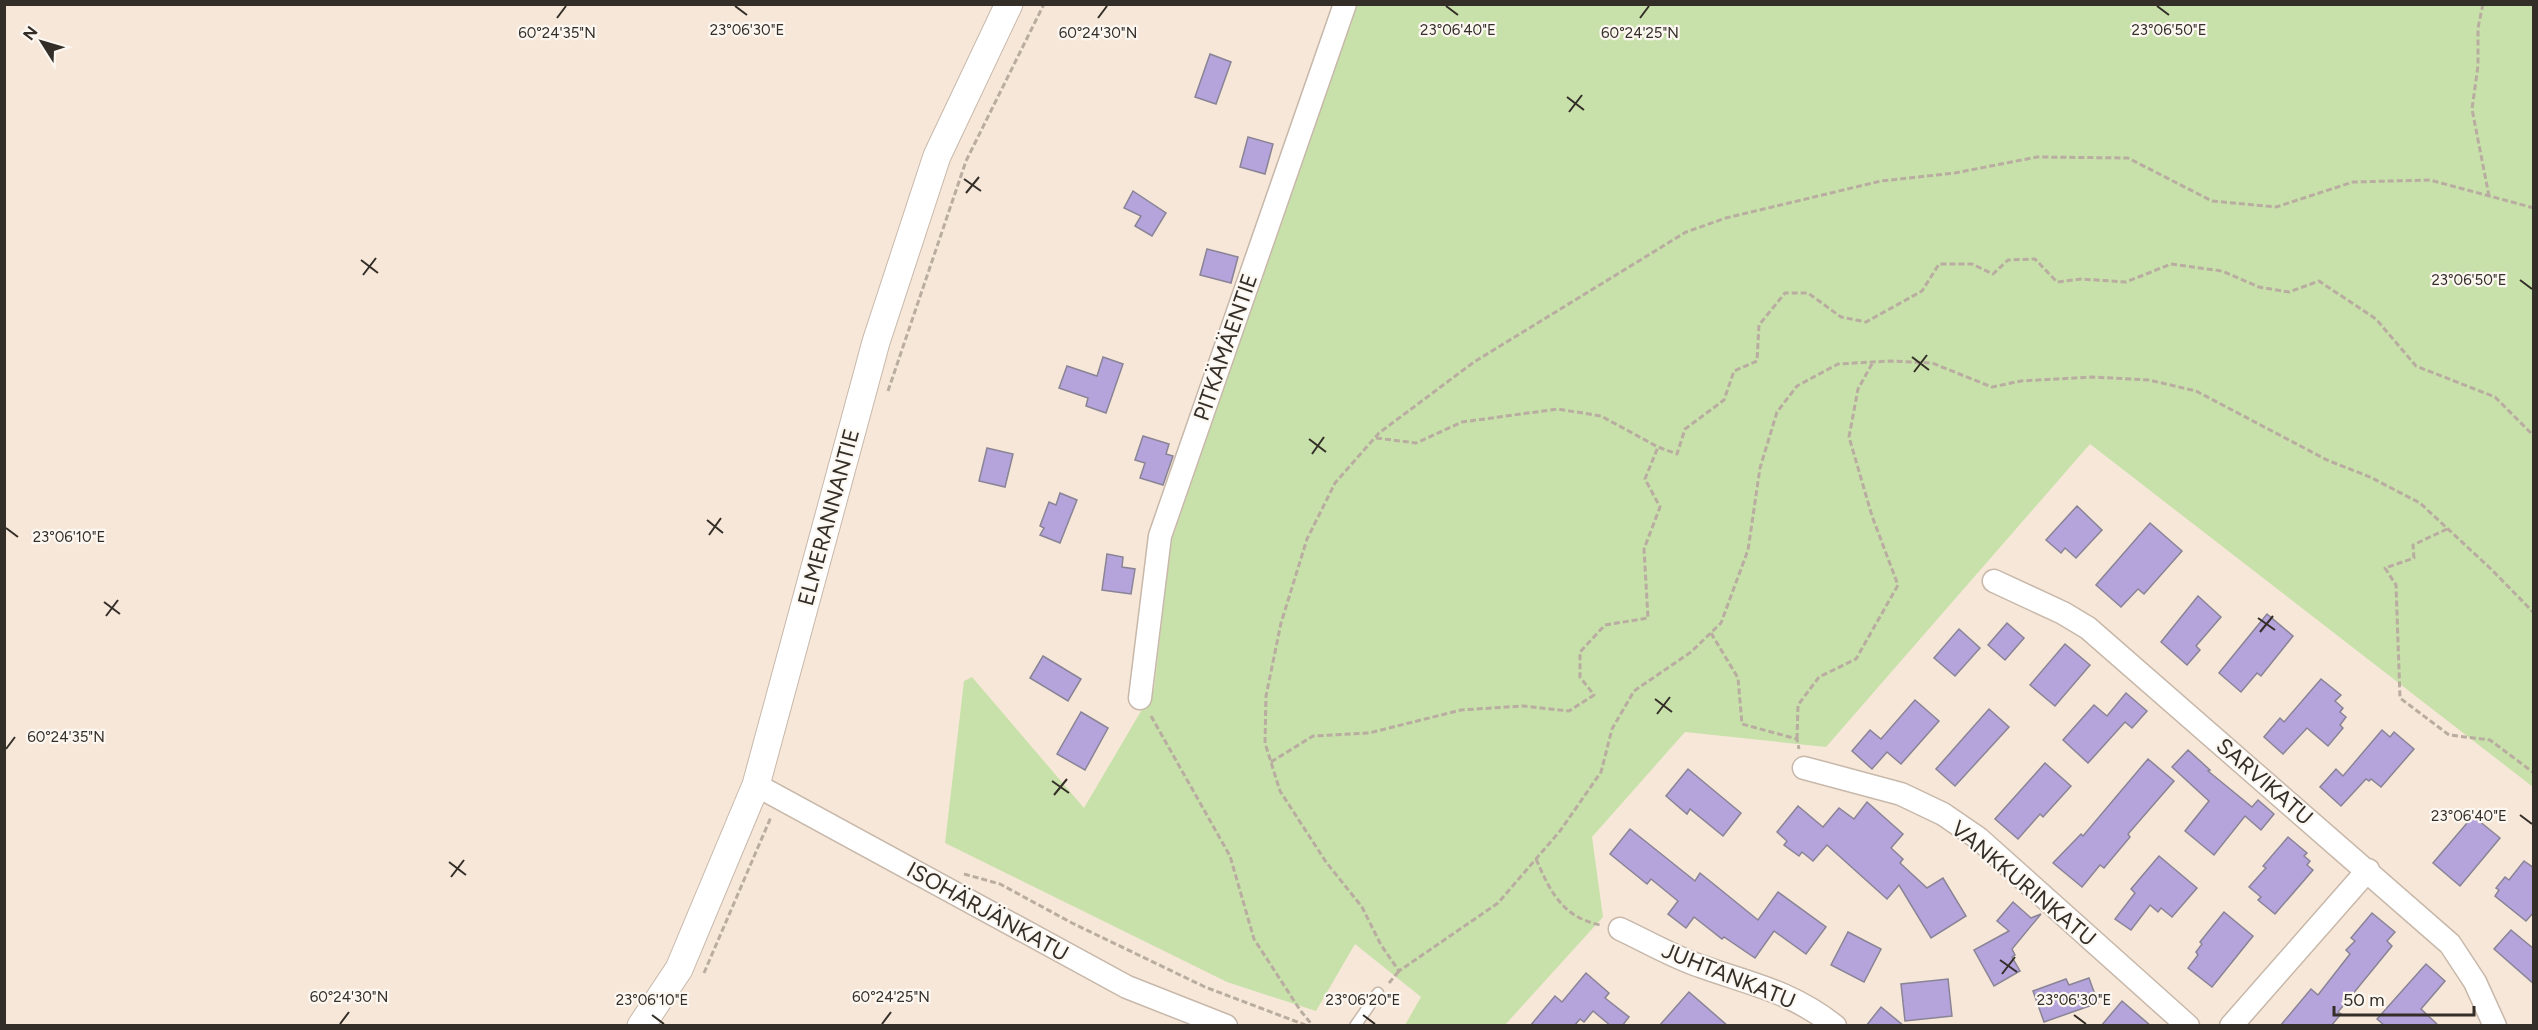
<svg xmlns="http://www.w3.org/2000/svg" width="2538" height="1030" font-family="Figtree,sans-serif">
<rect width="100%" height="100%" fill="#f7e7d9"/>
<path fill="#c8e1aa" d="M1356 5H2533V787L2090 444 1826 747 1685 732 1592 837 1603 917 1505 1025H1405L1421 997 1355 944 1316 1011 1227 982 945 843 964 681 972 677 1084 808 1154 689 1171 542Z"/>
<g fill="#b5a3dc" stroke="#898495" stroke-width="1.5">
<path d="M1210 54 1231 62 1216 104 1195 97Z"/>
<path d="M1248 137 1273 144 1265 174 1240 167Z"/>
<path d="M1133 191 1166 213 1152 236 1135 226 1141 216 1124 208Z"/>
<path d="M1207 249 1238 257 1231 283 1200 275Z"/>
<path d="M1103 357 1123 364 1106 413 1086 406 1088 398 1059 388 1067 366 1097 376Z"/>
<path d="M1143 436 1169 444 1166 454 1173 456 1163 485 1140 478 1145 463 1135 460Z"/>
<path d="M987 448 1013 454 1005 487 979 481Z"/>
<path d="M1060 493 1077 500 1060 543 1040 535 1044 528 1040 526 1049 502 1056 505Z"/>
<path d="M2077 506 2102 530 2076 558 2065 548 2061 553 2046 540Z"/>
<path d="M2150 523 2182 551 2144 594 2138 589 2121 607 2096 585Z"/>
<path d="M1107 554 1123 557 1122 567 1135 569 1131 594 1102 590Z"/>
<path d="M2198 596 2221 617 2196 646 2200 650 2187 665 2161 642Z"/>
<path d="M2267 614 2293 636 2261 676 2257 673 2241 692 2219 673Z"/>
<path d="M2007 623 2024 638 2005 660 1988 645Z"/>
<path d="M1959 629 1980 648 1955 676 1934 658Z"/>
<path d="M2065 644 2090 665 2055 706 2030 685Z"/>
<path d="M1043 656 1081 679 1068 701 1030 678Z"/>
<path d="M2321 679 2341 695 2335 701 2343 708 2340 712 2346 717 2340 725 2343 728 2328 746 2307 728 2283 754 2264 737 2280 718 2284 722Z"/>
<path d="M2126 693 2147 711 2132 728 2125 722 2088 763 2063 740 2094 705 2107 716Z"/>
<path d="M1915 700 1939 721 1901 764 1887 752 1872 769 1852 751 1870 730 1881 739Z"/>
<path d="M1989 709 2009 727 1955 786 1936 769Z"/>
<path d="M1081 712 1108 728 1085 770 1057 754Z"/>
<path d="M2382 730 2390 737 2394 732 2414 749 2381 787 2371 779 2369 781 2366 779 2341 806 2320 787 2336 769 2343 776Z"/>
<path d="M2188 750 2210 770 2208 771 2252 807 2258 800 2274 814 2261 830 2245 816 2214 855 2185 831 2209 801 2172 767Z"/>
<path d="M2148 759 2174 781 2128 834 2130 837 2104 868 2100 865 2082 887 2053 863 2081 834 2083 836Z"/>
<path d="M2045 763 2071 786 2043 817 2040 814 2018 839 1995 819Z"/>
<path d="M1688 769 1741 813 1723 836 1690 809 1687 814 1666 796Z"/>
<path d="M1867 802 1903 834 1891 848 1903 859 1900 863 1927 888 1943 878 1966 916 1931 938 1899 885 1887 899 1827 845 1813 861 1802 852 1799 856 1784 845 1787 841 1777 832 1798 806 1823 827 1839 808 1854 819Z"/>
<path d="M2473 816 2500 838 2460 886 2433 863Z"/>
<path d="M1630 829 1695 881 1700 873 1758 920 1778 892 1826 927 1806 954 1774 931 1755 958 1724 937 1722 939 1694 917 1686 928 1668 914 1678 901 1651 879 1647 884 1610 854Z"/>
<path d="M2288 837 2307 853 2304 856 2310 861 2307 865 2313 870 2275 914 2258 900 2261 897 2249 887 2266 868 2263 866Z"/>
<path d="M2159 856 2197 888 2172 917 2161 908 2158 912 2150 905 2131 930 2115 919 2135 893 2131 889Z"/>
<path d="M2524 861 2534 868V912L2526 921 2495 896 2499 890 2496 888 2505 877 2509 880Z"/>
<path d="M2013 902 2031 918 2041 914 2012 949 2015 955 2012 957 2020 971 1994 986 1974 950 2009 931 1997 921Z"/>
<path d="M2224 912 2253 936 2212 987 2188 968 2198 955 2196 952 2202 944 2200 942Z"/>
<path d="M2372 913 2395 932 2387 941 2392 946 2338 1012 2341 1014 2331 1026H2280L2311 989 2318 995 2350 954 2346 950 2355 941 2351 938Z"/>
<path d="M2511 930 2534 949V984L2494 949Z"/>
<path d="M1848 932 1881 949 1864 982 1831 965Z"/>
<path d="M2426 964 2445 981 2421 1009 2439 1026H2385L2377 1019Z"/>
<path d="M1586 973 1609 993 1605 998 1629 1017 1622 1026H1611L1593 1011 1584 1022 1580 1019 1574 1026H1530L1555 996 1562 1002Z"/>
<path d="M2089 978 2098 1003 2044 1022 2033 991 2066 979 2069 985Z"/>
<path d="M1948 979 1952 1016 1905 1021 1901 984Z"/>
<path d="M1689 992 1728 1026H1659Z"/>
<path d="M2122 1001 2151 1026H2101Z"/>
<path d="M1881 1007 1904 1026H1866Z"/>
</g>
<g fill="none" stroke-linecap="round" stroke-linejoin="round">
<g stroke="#c7b8aa" stroke-width="13">
<path id="service" d="M1355 1026 1378 993"/>
</g>
<g stroke="#c7b8aa" stroke-width="25">
<g id="minor">
<path d="M1994 581 2063 613 2088 628 2450 944 2475 982 2495 1026"/>
<path d="M1140 698 1160 536 1345 4"/>
<path d="M1804 768 1901 794 1943 814 1978 838 2188 1026"/>
<path d="M756 785 1127 987 1226 1026"/>
<path d="M1620 929C1646 941 1673 957 1700 966 1750 984 1791 991 1835 1026"/>
<path d="M2231 1026 2368 870"/>
</g>
</g>
<g stroke="#c7b8aa" stroke-width="29">
<path id="tertiary" d="M641 1026 679 969 756 785 876 342 937 156 1009 4"/>
</g>
<g stroke="#b9aca0" stroke-width="3" stroke-dasharray="6 3" stroke-linecap="butt">
<path d="M2483 4 2478 28V66L2472 109 2489 196"/>
<path d="M2534 208 2430 180 2353 182 2276 207 2212 201 2128 158 2037 157 1955 173 1881 181 1726 218 1686 232 1474 362 1379 433 1335 483 1307 539 1281 623 1266 696 1265 743 1280 791 1326 862 1362 907 1381 945 1399 971 1498 903 1560 831 1601 772 1612 729 1634 691 1691 652 1721 623 1748 550 1760 468 1777 412 1797 386 1838 364 1890 361 1932 363 1992 387 2021 381 2092 377 2149 380 2196 391 2327 460 2370 477 2420 503 2491 569 2534 613"/>
<path d="M888 391 966 161 1044 4"/>
<path d="M1376 438 1416 443 1462 422 1558 409 1601 416 1658 447 1677 454 1685 429 1724 400 1734 371 1757 361 1759 325 1785 293H1808L1841 317 1866 322 1922 291 1939 264H1972L1993 274 2008 260 2035 259 2057 282 2081 279 2126 282 2171 264 2222 271 2259 287 2289 292 2319 281 2376 319 2416 366 2495 397 2534 436"/>
<path d="M2447 529 2413 545 2414 558 2385 568 2396 585 2400 698 2449 735 2490 740 2534 773"/>
<path d="M1711 633 1738 678 1742 724 1797 739 1799 749"/>
<path d="M1151 716 1230 856 1254 939 1300 1010 1313 1026"/>
<path d="M1797 739 1798 705 1819 677 1856 659 1898 585 1872 516 1849 437 1858 389 1873 362"/>
<path d="M1271 762 1313 736 1369 733 1461 710 1523 706 1569 711 1594 695 1580 677V652L1605 625 1648 618 1644 549 1660 507 1645 479 1658 447"/>
<path d="M1536 859C1550 891 1562 917 1600 925"/>
<path d="M964 874 1000 884 1072 923 1205 987 1308 1026"/>
<path d="M704 973 771 817"/>
<path d="M1389 983 1399 971"/>
</g>
<use href="#service" stroke="#fff" stroke-width="10"/>
<use href="#minor" stroke="#fff" stroke-width="22"/>
<use href="#tertiary" stroke="#fff" stroke-width="27"/>
</g>
<path fill="none" stroke="#342e28" stroke-width="2" d="M735 6 747 15M1446 6 1458 15M2157 6 2169 15M557 18 566 6M1098 18 1107 6M1640 18 1649 6M1567 97 1584 110M1569 112 1582 95M964 179 981 191M966 193 979 177M361 260 378 273M363 275 376 258M2520 280 2532 289M1912 357 1929 370M1914 372 1927 355M1309 439 1326 452M1312 454 1324 437M707 520 723 533M6 528 18 537M709 535 721 518M104 602 120 614M106 616 118 600M2258 618 2275 630M2260 632 2273 616M1655 699 1672 712M1657 714 1670 697M6 749 15 737M1052 781 1069 793M1054 795 1067 779M2520 815 2532 824M449 862 466 875M451 877 464 860M2000 960 2017 972M2002 974 2015 957M652 1015 664 1024M1363 1015 1375 1024M2074 1015 2086 1024M340 1024 349 1012M882 1024 891 1012"/>
<g text-anchor="middle" stroke-width="4.5" stroke-linejoin="round" paint-order="stroke">
<g font-size="22" fill="#342e28" stroke="#fdf7f1">
<text transform="translate(1225 347) rotate(-71)" y="8">PITKÄMÄENTIE</text>
<text transform="translate(828 517) rotate(-75)" y="8">ELMERANNANTIE</text>
<text transform="translate(2265 781) rotate(41)" y="8">SARVIKATU</text>
<text transform="translate(2024 883) rotate(40)" y="8">VANKKURINKATU</text>
<text transform="translate(988 911) rotate(29)" y="8">ISOHÄRJÄNKATU</text>
<text transform="translate(1729 975) rotate(22)" y="8">JUHTANKATU</text>
</g>
</g>
<g font-size="15" text-anchor="middle" fill="#342e28" stroke="#fdf7f1" stroke-width="4.5" stroke-linejoin="round" paint-order="stroke">
<text x="747" y="35">23°06'30"E</text>
<text x="1458" y="35">23°06'40"E</text>
<text x="2169" y="35">23°06'50"E</text>
<text x="557" y="38">60°24'35"N</text>
<text x="1098" y="38">60°24'30"N</text>
<text x="1640" y="38">60°24'25"N</text>
<text x="2469" y="285">23°06'50"E</text>
<text x="69" y="542">23°06'10"E</text>
<text x="66" y="742">60°24'35"N</text>
<text x="2469" y="821">23°06'40"E</text>
<text x="349" y="1002">60°24'30"N</text>
<text x="891" y="1002">60°24'25"N</text>
<text x="652" y="1005">23°06'10"E</text>
<text x="1363" y="1005">23°06'20"E</text>
<text x="2074" y="1005">23°06'30"E</text>
</g>
<rect width="2538" height="1030" fill="none" stroke="#342e28" stroke-width="12"/>
<g transform="translate(42 42) rotate(307)" stroke="#fdf7f1" stroke-width="4.5" paint-order="stroke">
<path d="M0-4.5L10 22L0 15L-10 22Z" fill="#342e28"/>
<text y="-9" font-size="16" font-weight="bold" text-anchor="middle" fill="#342e28">N</text>
</g>
<path d="M2334 1006v9h140v-9" fill="none" stroke="#342e28" stroke-width="3"/>
<text x="2343" y="1006" font-size="18" fill="#342e28" stroke="#fdf7f1" stroke-width="4.5" paint-order="stroke">50 m</text>
</svg>
